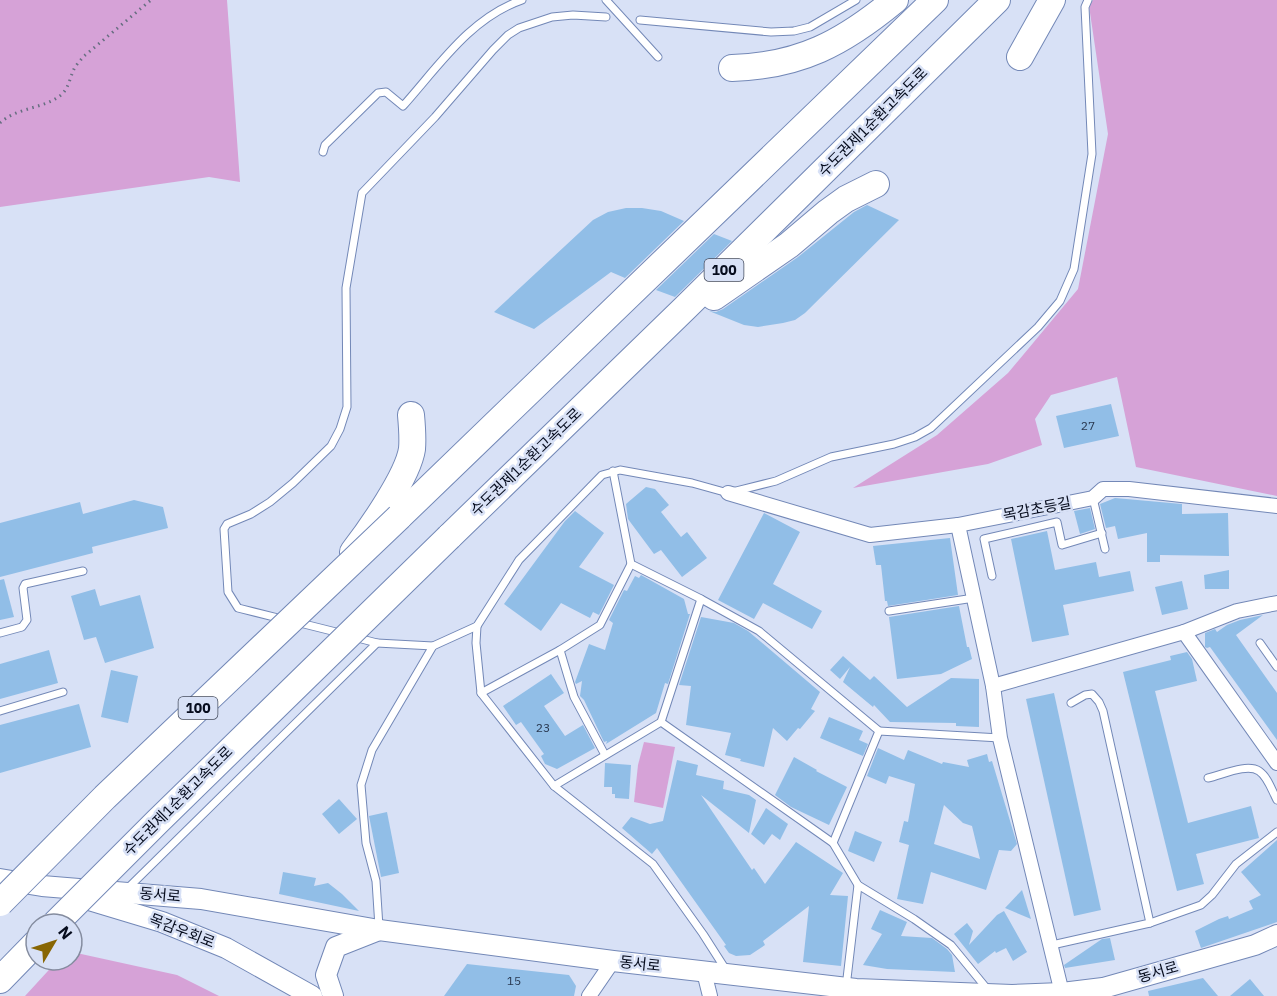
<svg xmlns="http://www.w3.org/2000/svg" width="1277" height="996" font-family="'IBM Plex Sans','Noto Sans KR',sans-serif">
<rect width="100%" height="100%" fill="#d8e1f6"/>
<g fill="#d6a2d7">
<path d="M0 0H227L240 182 209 177 0 207Z"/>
<path d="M1093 0H1277V496L1136 467 1117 377 1051 395 1035 419 1042 445 988 464 853 488 937 435 1008 373 1078 289 1108 134 1089 6Z"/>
<path d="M644 742 675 747 663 808 634 802 638 765Z"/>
<path d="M72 952 177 975 219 996H25L58 960H72Z"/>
</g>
<g fill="#91bee7" fill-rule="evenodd">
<path d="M867 205 899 220 805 313 795 320 783 323 758 327 744 325 709 311 716 312 723 309 798 257 854 212Z"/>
<path d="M626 208H642L661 211 684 221 625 278 611 272 534 329 494 312 593 220 608 212Z"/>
<path d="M714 234 732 241 675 297 656 290Z"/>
<path d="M1111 404 1119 436 1064 448 1056 416Z"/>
<path d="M646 487 655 489 669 505 661 512 681 537 687 532 707 558 682 577 661 550 654 554 628 519 626 504Z"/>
<path d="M1115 498 1182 504V514L1228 513 1229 556 1160 555V562H1147V533L1118 539 1115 526 1106 528 1100 504Z"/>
<path d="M134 500 163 507 168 528 92 547 93 553 0 577V523L80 502 83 514Z"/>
<path d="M1090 508 1095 529 1080 534 1074 511Z"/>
<path d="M575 511 604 533 579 567 614 585 599 615 593 612 590 618 561 603 541 631 504 604 565 521Z"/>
<path d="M764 513 800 532 773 584 822 611 812 629 763 603 754 619 718 600Z"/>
<path d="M1047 531 1055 570 1096 562 1099 577 1130 571 1134 591 1063 605 1069 635 1032 642 1011 539Z"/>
<path d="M950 538 958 595 888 606 887 601H885L881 565H876L873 546Z"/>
<path d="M1229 570V589H1205L1204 575Z"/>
<path d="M641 575 684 599 688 614H690L668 684 665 683 656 713 606 744 607 741 604 742 584 700 580 696 582 681 576 684 575 682 589 644 605 650 613 623 609 620 624 590 627 591 635 576 639 578Z"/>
<path d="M4 579 14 617 0 620V580Z"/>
<path d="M1182 581 1188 609 1162 615 1155 587Z"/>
<path d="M95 589 100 606 140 595 154 648 105 663 96 637 84 640 71 596Z"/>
<path d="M959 606 967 647H969L972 659 941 674 897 679 889 617Z"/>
<path d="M1263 615 1236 635 1277 693V740L1210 647 1207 648 1205 647V633L1215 629 1217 632 1227 625 1240 620Z"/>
<path d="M701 617 734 623 748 631 820 692 811 709 815 711 800 729 798 728 787 741 773 728 764 767 740 761 741 759 725 755 731 733 686 725 691 686 679 685Z"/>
<path d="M49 650 58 683 0 699V664Z"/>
<path d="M1187 652 1192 659 1197 681 1155 691 1188 823 1251 806 1259 838 1196 854 1204 884 1177 891 1123 672 1171 660 1170 656Z"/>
<path d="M843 656 870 680 874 676 907 707 951 678 979 679V727L956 726V723L890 722 874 705 873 707 843 682 850 667 840 679 830 670Z"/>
<path d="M111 670 138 676 128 723 101 717Z"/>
<path d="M551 674 564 693 544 706 565 736 583 725 595 748 557 769 545 764 541 756 544 754 521 722 516 725 503 706Z"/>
<path d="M1054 693 1101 910 1074 916 1026 699Z"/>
<path d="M79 704 91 747 0 773V725Z"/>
<path d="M829 717 863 731 859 740 868 744 863 756 820 738Z"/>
<path d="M878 748 904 760 908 750 942 764 943 762 969 767 967 760 987 754 989 762 992 761 1017 844 1011 851 999 850 986 890 931 872 923 904 897 899 909 845 899 842 904 821 908 822 915 784 889 776 886 784 867 776ZM944 805 963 823 972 826 980 859 934 844Z"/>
<path d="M794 757 817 770 816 771 847 787 829 825 791 807 775 795Z"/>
<path d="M677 760 698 765 696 775 724 781 723 789 749 795 756 800 749 833 701 795 752 870 754 868 765 884 796 842 843 873 830 895 848 896 841 966 803 962 809 906 763 941 765 945 750 955 736 956 729 953 724 946 726 945 657 848 652 854 622 828 631 817 650 824 663 821Z"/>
<path d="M605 763 631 765 629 799 615 798V794H612V787H604Z"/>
<path d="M339 799 357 819 339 834 322 814Z"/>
<path d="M766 808 788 824 780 840 772 834 764 845 751 834Z"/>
<path d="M387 812 399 873 381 877 369 816Z"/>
<path d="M855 831 882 842 874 862 848 851Z"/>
<path d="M1277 840V922L1201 948 1195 931 1219 919 1228 916 1229 919 1253 909 1249 901 1261 895 1241 872Z"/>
<path d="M283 872 316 878 314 886 328 883 342 894 359 911 279 894Z"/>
<path d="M1022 890 1031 919 1005 908Z"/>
<path d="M880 910 907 922 901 936 932 938 947 949 952 955 955 972 887 969 863 965 882 934 871 929Z"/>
<path d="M1004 911 1027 952 1013 961 1006 948 996 953 995 951 978 964 954 934 967 923 973 931 969 945 997 915Z"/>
<path d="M1110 938 1115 960 1065 968 1064 965 1102 939Z"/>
<path d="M467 964 569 975 576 986 574 996H444Z"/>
<path d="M1203 978 1218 996H1149L1148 991Z"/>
<path d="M1250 979 1264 996H1230Z"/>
</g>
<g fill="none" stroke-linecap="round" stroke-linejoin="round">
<g stroke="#7388b7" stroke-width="9">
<g id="lane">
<path d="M606 0 658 57"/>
<path d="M640 20 771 32 794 31 810 27 856 0"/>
<path d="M323 152 325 145 378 93 386 92 403 106C438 67 470 18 522 0"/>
<path d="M613 471 631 564 701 599 759 631 879 731 833 843 858 885 914 919 951 945 988 990"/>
<path d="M1093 498 1105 549"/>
<path d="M992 576 984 539 1057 522 1062 545 1102 533"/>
<path d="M889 611 974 598"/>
<path d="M282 619 238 608 228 592 224 529 227 524 251 514 270 502 293 483 331 446 340 429 347 407 346 288 362 193 435 117 493 50 508 35 519 28 552 17 573 15 606 17"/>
<path d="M296 622 340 633"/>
<path d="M477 626 476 643 481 693 554 786 653 864 703 934 726 970"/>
<path d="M0 633 22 627 27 620 23 588 25 584 83 571"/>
<path d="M377 643 433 646"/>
<path d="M1260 643 1277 667"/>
<path d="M560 650 574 697 605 755"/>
<path d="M481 693 560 650 600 625 631 564"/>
<path d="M1071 703 1085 695 1092 694 1099 702 1103 711 1150 923"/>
<path d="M0 711 63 692"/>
<path d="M661 722 833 843"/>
<path d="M879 731 1000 738"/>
<path d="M1208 778C1222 775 1247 763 1259 771 1268 777 1272 791 1277 800"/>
<path d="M554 786 661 722 701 599"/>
<path d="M128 888 377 643 354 637"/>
<path d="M379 927 376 881 366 843 361 785 372 750 433 646 477 626 519 560 602 475 620 470 692 483 728 493 776 481 831 457 894 444 915 437 931 428 1038 327 1060 301 1074 269 1092 154 1085 7 1088 0"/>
<path d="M1052 945 1150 923 1201 905 1212 895 1236 864 1277 832"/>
<path d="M846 987 858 885"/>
</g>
</g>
<g stroke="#7388b7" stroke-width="16">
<g id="street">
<path d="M728 493 870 535 958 525"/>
<path d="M1184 632 1277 763"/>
<path d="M993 686 1184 632 1237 611 1277 603"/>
<path d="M704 972 710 996"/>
<path d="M1062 993 1000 738 993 686 958 525 1093 498 1103 489H1129L1277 506"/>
<path d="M589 996 613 961"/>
</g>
</g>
<g stroke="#7388b7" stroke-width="22">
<g id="secondary">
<path d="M0 879 42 886 201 899 379 930 613 961 856 989 1012 995 1062 993 1103 988 1255 945 1277 935"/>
<path d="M79 897 162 922 226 948 312 996"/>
<path d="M333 996 326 975 336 947 379 930"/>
</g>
</g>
<g stroke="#7388b7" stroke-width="28">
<g id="highway">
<path d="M1020 57 1052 0"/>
<path d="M732 68C800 66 843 43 895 0"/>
<path d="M714 297 789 245 828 212 846 199 876 184"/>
<path d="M399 517 935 0"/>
<path d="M449 537 685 308 997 0"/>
<path d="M353 552C370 530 408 476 412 449 413 438 412 426 411 415"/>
<path d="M0 980 36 943"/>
</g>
</g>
<path stroke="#676e81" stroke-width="3" stroke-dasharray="1.5 4.5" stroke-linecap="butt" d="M0 123C17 107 44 109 61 95 69 88 70 77 74 69 76 65 80 61 83 57L151 0"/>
<use href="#lane" stroke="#fff" stroke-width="7"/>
<use href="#street" stroke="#fff" stroke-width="14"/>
<use href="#secondary" stroke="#fff" stroke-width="20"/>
<use href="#highway" stroke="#fff" stroke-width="26"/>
<g stroke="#7388b7" stroke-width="28" stroke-linecap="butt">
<g id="highway-bridge">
<path d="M0 903 105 797 399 517"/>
<path d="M55 924 157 822 449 537"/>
</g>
</g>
<use href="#highway-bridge" stroke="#fff" stroke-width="26"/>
</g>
<g text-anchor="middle" stroke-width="5" stroke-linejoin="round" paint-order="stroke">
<g font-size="12" fill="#293850">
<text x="1088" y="430">27</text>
<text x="543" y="732">23</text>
<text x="514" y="985">15</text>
</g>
<g fill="#d8e1f6" stroke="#454c5e" stroke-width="1.5">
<rect x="704.5" y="259" width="39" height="22" rx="4.5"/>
<rect x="178.5" y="697" width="39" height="22" rx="4.5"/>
</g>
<g font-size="14" font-weight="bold" fill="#060c1d">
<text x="724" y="275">100</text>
<text x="198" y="713">100</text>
</g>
<g font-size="15" fill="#060c1d" stroke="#d8e1f6">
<text transform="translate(873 122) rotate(-45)" y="5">수도권제1순환고속도로</text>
<text transform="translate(526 462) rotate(-44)" y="5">수도권제1순환고속도로</text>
<text transform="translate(1037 509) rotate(-11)" y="5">목감초등길</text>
<text transform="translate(178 801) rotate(-45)" y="5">수도권제1순환고속도로</text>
<text transform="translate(160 895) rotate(5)" y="5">동서로</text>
<text transform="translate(182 931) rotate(21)" y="5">목감우회로</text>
<text transform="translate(640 964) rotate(6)" y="5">동서로</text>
<text transform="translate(1158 972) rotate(-16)" y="5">동서로</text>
</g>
</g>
<g transform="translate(54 942) rotate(51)"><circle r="28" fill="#d8e1f6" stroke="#848c9f" stroke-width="1.5"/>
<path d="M0-4.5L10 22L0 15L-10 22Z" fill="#886603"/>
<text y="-9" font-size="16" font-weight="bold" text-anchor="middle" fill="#060c1d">N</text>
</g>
</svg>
